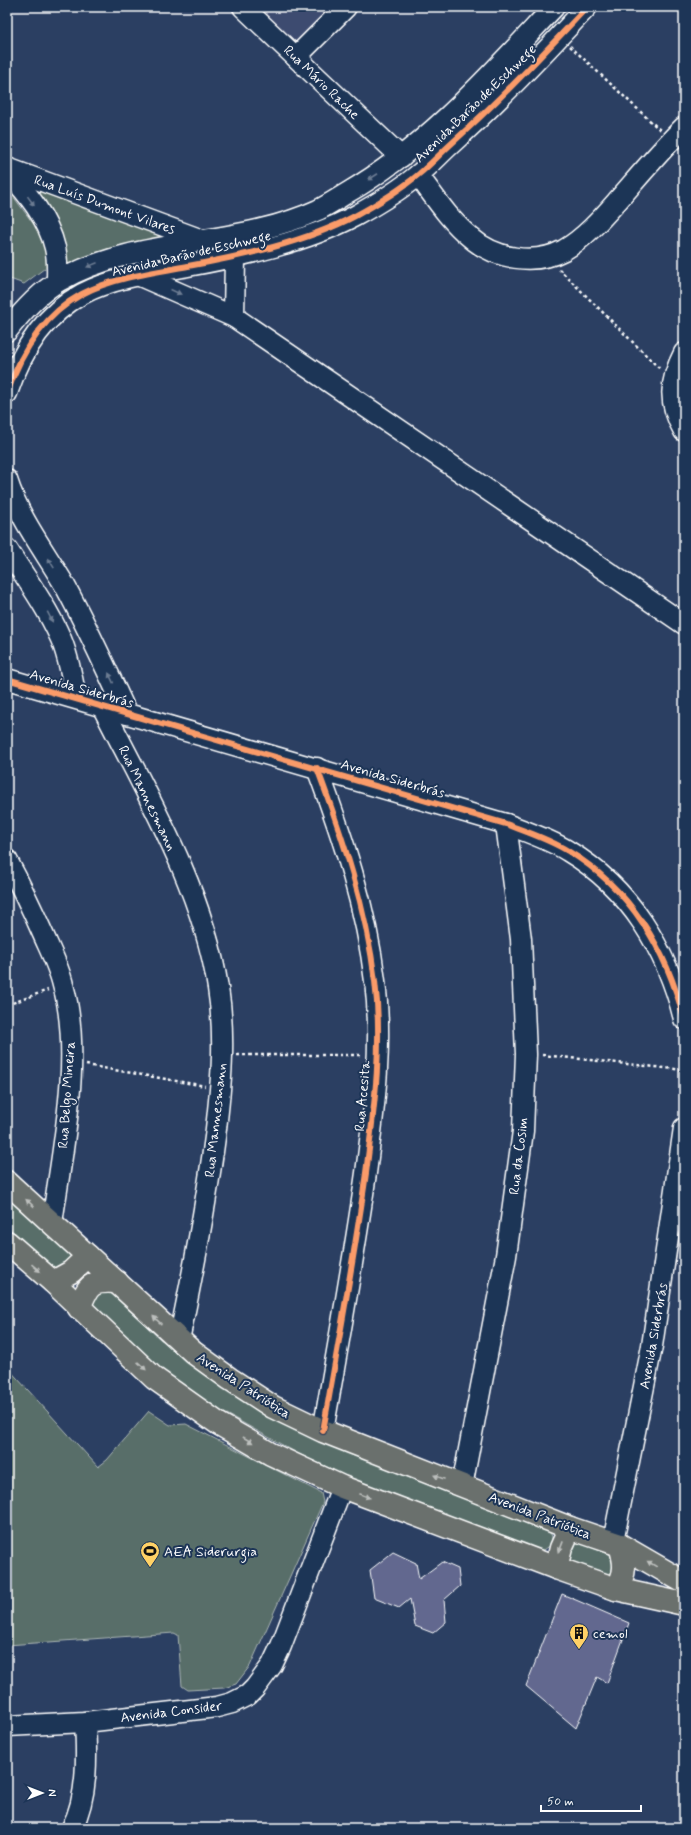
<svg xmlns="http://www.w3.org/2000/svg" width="691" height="1835" font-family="Mynerve,sans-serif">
<rect width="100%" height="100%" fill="#2b3f62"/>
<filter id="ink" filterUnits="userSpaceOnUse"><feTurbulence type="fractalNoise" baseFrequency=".025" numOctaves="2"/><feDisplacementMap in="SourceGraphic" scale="8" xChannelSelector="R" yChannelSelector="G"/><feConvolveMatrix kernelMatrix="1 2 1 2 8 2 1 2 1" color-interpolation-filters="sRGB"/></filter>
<g filter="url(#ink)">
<path fill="#3c4b70" d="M252 7H336L298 48Z"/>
<g fill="#586e69" stroke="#acb6b4">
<path d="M22 179 180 239 83 257 58 272Z"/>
<path d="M7 188 49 245V265L24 284 7 278Z"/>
<path d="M7 1194 75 1257 59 1273 7 1226Z"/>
<path d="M101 1292H110L161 1340 176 1346 200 1364 549 1529 552 1537 551 1545 541 1552 338 1477 335 1471 297 1453 227 1414H211L90 1309 91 1300Z"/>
<path d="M7 1367 98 1467 107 1460 149 1411 170 1425 186 1424 321 1493 323 1502 250 1666 236 1684 224 1688 188 1690 182 1686 178 1635 174 1633 7 1645Z"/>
<path d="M575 1541 611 1555 614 1559 613 1572 610 1575 568 1564 567 1548Z"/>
</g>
<g fill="#62688f" stroke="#fff">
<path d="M393 1552 416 1563 419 1579 442 1562 458 1569 460 1586 444 1600 446 1622 433 1633 415 1626 410 1599 399 1608 374 1598 370 1570Z"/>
<path d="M562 1594 629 1623 607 1683 597 1677 576 1728 526 1686Z"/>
</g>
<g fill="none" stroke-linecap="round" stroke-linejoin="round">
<g stroke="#fff" stroke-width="23">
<g id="minor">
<path d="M243 7 401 157"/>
<path d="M296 57 346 7"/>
<path d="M7 168 202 240"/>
<path d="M7 171C27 193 48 218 55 248 58 259 57 271 57 282"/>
<path d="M418 175C434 196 449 220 470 237 495 259 534 266 564 250 585 238 603 217 619 199 640 175 661 150 684 127"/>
<path d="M140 276 234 317 235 257"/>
<path d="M234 317 684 624"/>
<path d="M7 331C21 313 38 293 59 281 138 236 236 248 318 210 328 205 337 199 347 193 428 146 490 75 554 7"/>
<path d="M684 353C669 382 668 403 684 431"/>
<path d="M7 393C21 352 43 315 82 294 112 278 155 272 188 266 242 256 306 242 355 216 377 204 400 190 419 174 430 165 440 154 451 144 499 101 543 54 587 7"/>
<path d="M7 480C19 518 44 550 64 584 87 626 107 670 127 714"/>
<path d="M7 549C26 578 47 607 61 639 69 658 72 678 76 698"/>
<path d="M7 679 506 824C527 832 549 839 568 851 630 888 667 950 684 1019"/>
<path d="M102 706C147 795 203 889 218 988 226 1038 221 1088 215 1137 206 1205 193 1273 179 1340"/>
<path d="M317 768C343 838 366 907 375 981 383 1045 374 1110 366 1173 354 1259 338 1345 323 1431"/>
<path d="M7 860C20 884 32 909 43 934 50 950 59 967 63 985 83 1056 62 1151 52 1223"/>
<path d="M462 1486 506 1256 523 1131 526 1054 521 939 506 824"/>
<path d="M613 1542 652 1346 684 1128"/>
<path d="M7 1726 85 1722 217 1707 232 1703 248 1695 255 1688 272 1665 281 1646 342 1487"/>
<path d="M72 1828C88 1796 87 1757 85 1722"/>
</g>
</g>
<g stroke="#fff" stroke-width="25">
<g id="major">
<path d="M7 1182 194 1353 230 1379 273 1407 323 1431 570 1528 620 1545 684 1582"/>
<path d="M7 1242 53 1282 154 1378 219 1424 271 1454 342 1487 556 1568 616 1589 684 1604"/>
<path d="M53 1282 71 1272 88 1256"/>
<path d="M79 1308C88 1285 91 1280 117 1282"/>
<path d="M556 1568 561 1548 570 1528"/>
<path d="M616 1589C627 1573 625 1562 620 1545"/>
</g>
</g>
<g stroke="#fff" stroke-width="2.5" stroke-dasharray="3 3" stroke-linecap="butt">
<path d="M570 46 660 130"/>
<path d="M559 269 661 370"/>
<path d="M7 1005 48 990"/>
<path d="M237 1055H362"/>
<path d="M542 1055 684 1070"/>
<path d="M86 1065 205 1086"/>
</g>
<use href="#minor" stroke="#1d3557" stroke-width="20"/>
<use href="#major" stroke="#6b706d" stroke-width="22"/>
<g stroke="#1d3557" stroke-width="8">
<g id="cycleway">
<path d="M7 393C21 352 43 315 82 294 112 278 155 272 188 266 242 256 306 242 355 216 377 204 400 190 419 174 430 165 440 154 451 144 499 101 543 54 587 7"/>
<path d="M7 679 506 824C527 832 549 839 568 851 630 888 667 950 684 1019"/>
<path d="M317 768C343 838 366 907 375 981 383 1045 374 1110 366 1173 354 1259 338 1345 323 1431"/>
</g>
</g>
<use href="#cycleway" stroke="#fa9b69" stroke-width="6"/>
</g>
<defs><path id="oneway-solid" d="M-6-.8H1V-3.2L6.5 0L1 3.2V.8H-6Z"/></defs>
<g fill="#6c7c92">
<use href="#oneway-solid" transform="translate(373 177) rotate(147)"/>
<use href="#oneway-solid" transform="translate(31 201) rotate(54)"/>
<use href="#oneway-solid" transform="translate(92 265) rotate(158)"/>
<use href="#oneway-solid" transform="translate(176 292) rotate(24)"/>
<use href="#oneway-solid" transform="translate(51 563) rotate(-122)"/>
<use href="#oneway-solid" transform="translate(50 617) rotate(63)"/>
<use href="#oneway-solid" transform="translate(111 678) rotate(-115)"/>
</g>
<g fill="#bcbfbd">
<use href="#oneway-solid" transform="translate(30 1203) rotate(-138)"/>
<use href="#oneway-solid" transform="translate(36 1268) rotate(41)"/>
<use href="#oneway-solid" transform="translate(157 1320) rotate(-137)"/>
<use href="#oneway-solid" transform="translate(142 1366) rotate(43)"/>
<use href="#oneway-solid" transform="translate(248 1440) rotate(30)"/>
<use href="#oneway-solid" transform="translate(439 1477) rotate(-159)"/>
<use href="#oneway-solid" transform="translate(365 1496) rotate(21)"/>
<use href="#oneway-solid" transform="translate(561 1547) rotate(111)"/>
<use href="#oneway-solid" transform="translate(652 1564) rotate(-149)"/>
</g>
</g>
<defs>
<g id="stadium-pin" transform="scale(1)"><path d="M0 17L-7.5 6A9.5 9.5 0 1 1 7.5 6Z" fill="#ffd166" stroke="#1d3557"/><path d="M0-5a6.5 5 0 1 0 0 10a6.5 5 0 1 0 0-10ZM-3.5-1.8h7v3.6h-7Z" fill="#111"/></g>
<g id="building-pin" transform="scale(1)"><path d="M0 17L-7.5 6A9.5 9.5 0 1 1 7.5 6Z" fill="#ffd166" stroke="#1d3557"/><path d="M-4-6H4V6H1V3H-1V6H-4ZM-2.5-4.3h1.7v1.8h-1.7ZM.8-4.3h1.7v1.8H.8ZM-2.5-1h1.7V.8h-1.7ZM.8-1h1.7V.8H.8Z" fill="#111"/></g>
</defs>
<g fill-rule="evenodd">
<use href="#stadium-pin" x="150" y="1551"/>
<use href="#building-pin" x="579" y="1633"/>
</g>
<g text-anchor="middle" stroke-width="4" stroke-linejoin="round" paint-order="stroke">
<g font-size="14" fill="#fff" stroke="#1d3557">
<text transform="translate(322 82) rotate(44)" y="5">Rua Mário Rache</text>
<text transform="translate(475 103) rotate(-44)" y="5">Avenida Barão de Eschwege</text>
<text transform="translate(105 204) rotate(20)" y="5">Rua Luís Dumont Vilares</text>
<text transform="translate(191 253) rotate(-13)" y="5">Avenida Barão de Eschwege</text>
<text transform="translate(82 688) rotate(16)" y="5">Avenida Siderbrás</text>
<text transform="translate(393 778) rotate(16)" y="5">Avenida Siderbrás</text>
<text transform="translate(148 798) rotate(64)" y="5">Rua Mannesmann</text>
<text transform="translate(66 1095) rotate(-86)" y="5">Rua Belgo Mineira</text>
<text transform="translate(362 1096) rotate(-85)" y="5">Rua Acesita</text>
<text transform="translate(215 1120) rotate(-84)" y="5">Rua Mannesmann</text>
<text transform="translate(518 1156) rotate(-83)" y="5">Rua da Cosim</text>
<text transform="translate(653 1336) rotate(-80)" y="5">Avenida Siderbrás</text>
<text transform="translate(244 1385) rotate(33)" y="5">Avenida Patriótica</text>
<text transform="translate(540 1515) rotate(21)" y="5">Avenida Patriótica</text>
<text transform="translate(171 1711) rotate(-7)" y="5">Avenida Consider</text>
</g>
<g font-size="14" fill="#fff" stroke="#1d3557" text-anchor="start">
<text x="164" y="1556">AEA Siderurgia</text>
<text x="593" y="1638">cemol</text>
</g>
</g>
<rect width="691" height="1835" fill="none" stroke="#1d3557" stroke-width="24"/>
<rect x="12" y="12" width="667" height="1811" fill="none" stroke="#fff" stroke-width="1.5" filter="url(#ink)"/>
<g transform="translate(42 1793) rotate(90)" stroke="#1d3557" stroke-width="3" paint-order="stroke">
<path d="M0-3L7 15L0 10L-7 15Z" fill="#ffffff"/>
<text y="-6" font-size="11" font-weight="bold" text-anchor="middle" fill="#ffffff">N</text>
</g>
<path d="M541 1805v6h100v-6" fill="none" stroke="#ffffff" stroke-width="2"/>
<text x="547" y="1805" font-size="12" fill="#ffffff" stroke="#1d3557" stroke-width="3" paint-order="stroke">50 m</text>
</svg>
